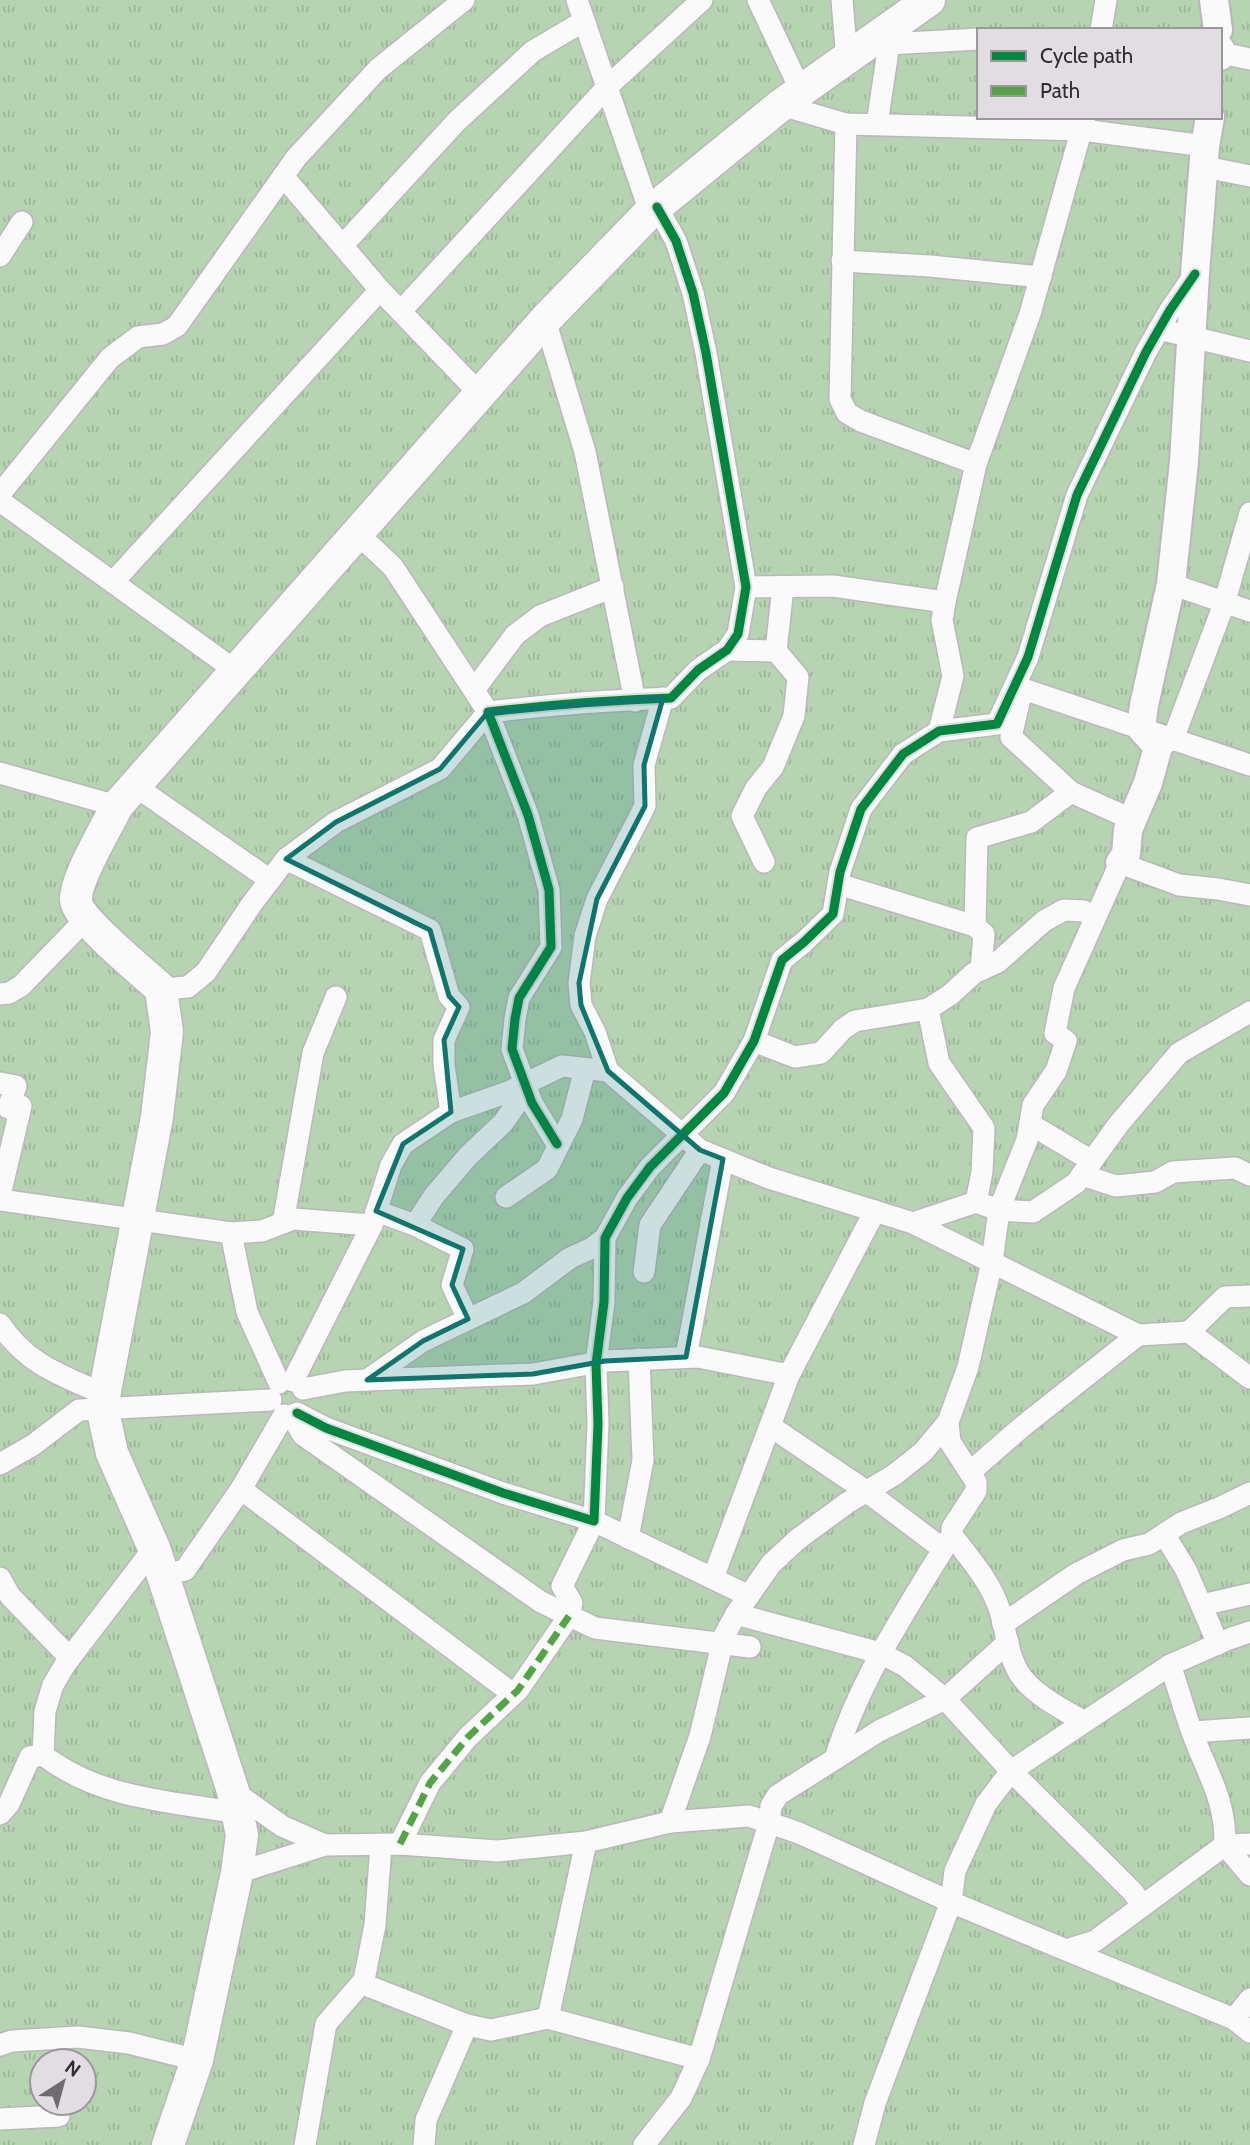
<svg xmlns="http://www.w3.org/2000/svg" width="1250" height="2145" font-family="Cabin,sans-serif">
<defs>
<pattern id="grass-tufts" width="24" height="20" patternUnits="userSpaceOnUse" patternTransform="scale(1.75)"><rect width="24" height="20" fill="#b6d4b1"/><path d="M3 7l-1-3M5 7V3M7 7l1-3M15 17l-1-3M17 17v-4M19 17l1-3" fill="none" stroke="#9db699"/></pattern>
</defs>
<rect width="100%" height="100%" fill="#e1dee2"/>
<path fill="url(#grass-tufts)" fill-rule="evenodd" d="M0 0H1250V2145H0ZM979 30H1220V117H979ZM42 2061H84V2103H42Z"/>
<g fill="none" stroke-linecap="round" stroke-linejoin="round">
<g stroke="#bab8bb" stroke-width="24">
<g id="street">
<path d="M577 0 650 212"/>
<path d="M758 0 801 91"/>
<path d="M842 0 847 60"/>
<path d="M1101 30 1106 0"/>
<path d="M869 45 979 39"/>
<path d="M1221 53 1250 59"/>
<path d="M781 105 846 124 1082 130 1205 146"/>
<path d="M846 124 840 399 847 413 861 421 976 464"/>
<path d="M877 124 889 44"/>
<path d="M1205 167 1250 176"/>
<path d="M283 176 380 290 479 393"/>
<path d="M343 245 457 121 533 51 584 21"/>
<path d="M0 256 22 222"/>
<path d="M842 261 930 266 1041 277"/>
<path d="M401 311 607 87 702 0"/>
<path d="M545 320 585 452 635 701"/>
<path d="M1159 329 1250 351"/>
<path d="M0 494 110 358 138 337 163 334 177 326 296 158 378 69 464 0"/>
<path d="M0 501 236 671"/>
<path d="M113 582 380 290"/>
<path d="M1171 584 1250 611"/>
<path d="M746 587 833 586 945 602"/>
<path d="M727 650 776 651 798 677 794 716 773 767 756 788 742 816 764 862"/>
<path d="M776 651 783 587"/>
<path d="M1016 684 1023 689 1250 765"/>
<path d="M474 690 515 635 540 616 613 587"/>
<path d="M1021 694 1011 737 1071 792 1133 820"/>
<path d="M663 698 644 765 645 806 597 899 585 936 579 983 581 1005 595 1032 608 1071 700 1150 769 1178 913 1223 1138 1335 1189 1332 1250 1378"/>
<path d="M939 731 953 676 942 620 945 602 976 464 1030 314 1085 117"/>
<path d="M1158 747 1173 739 1224 604 1250 513"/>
<path d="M0 773 117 806"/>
<path d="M135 786 270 880"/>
<path d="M286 859 430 930 449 996 459 1007 444 1040V1065L451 1112"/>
<path d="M838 884 975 926"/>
<path d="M981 970 984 934 975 926 977 838 1031 822 1071 792"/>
<path d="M161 989 188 987 206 972 251 905 286 859 336 822 440 769 488 712 393 567 357 533"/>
<path d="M0 994 9 993 21 986 86 919"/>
<path d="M928 1009 939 1063 984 1128 982 1172 976 1202"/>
<path d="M754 1041 795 1057 821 1053 843 1029 855 1021 928 1009 950 995 974 973 998 962 1044 921 1064 910 1084 911 1094 918"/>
<path d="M0 1083 16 1086 8 1108 21 1106 0 1195"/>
<path d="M1030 1124 1092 1161"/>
<path d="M557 1144 532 1103 512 1049 515 1019 519 998 551 947 549 890 528 815 488 712C549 705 610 700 671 698L698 670 727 650 738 634 746 587 706 353 693 293 676 241 657 207"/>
<path d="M1082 1175 1116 1186 1155 1182 1173 1172 1235 1168 1250 1175"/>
<path d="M506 1197 547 1169 572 1119 585 1069"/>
<path d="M0 1200 231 1233 262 1231 293 1219 372 1225"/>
<path d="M376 1211 415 1225 463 1249 452 1285 468 1319"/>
<path d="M283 1223 313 1053 336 997"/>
<path d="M913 1223 976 1202 999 1210 1027 1140 1033 1105 1056 1071 1066 1041 1055 1033 1064 988 1120 863 1179 885 1218 889 1250 895"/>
<path d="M415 1225 434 1196 468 1156 503 1123 527 1089"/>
<path d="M231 1233 247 1312 279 1383"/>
<path d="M644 1272 650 1225 700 1150"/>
<path d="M0 1324C27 1365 63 1376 106 1395"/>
<path d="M1189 1332 1225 1297 1250 1296"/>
<path d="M686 1357 723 1159"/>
<path d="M367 1380 533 1374 605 1361 698 1357 789 1375"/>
<path d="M293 1381 372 1225 391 1165 403 1144 451 1112 508 1092 562 1066 608 1071"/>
<path d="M303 1389 345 1381 367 1380 423 1341 523 1293 570 1258 592 1248 605 1238"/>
<path d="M297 1413 326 1428 503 1493 594 1521 598 1424 596 1364 604 1302 605 1238 627 1198 650 1167 724 1093 754 1041 782 960 804 942 833 914 840 872 861 809 903 754 939 731 997 724 1028 657 1077 495 1146 352 1170 310 1195 274"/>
<path d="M291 1415 303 1435 541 1602 595 1628 750 1647"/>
<path d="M948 1422 950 1442 976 1482V1491L952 1528V1535C970 1559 991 1582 1000 1611 1006 1631 1008 1655 1019 1673 1032 1694 1062 1709 1083 1721"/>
<path d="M770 1426 866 1491 943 1549"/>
<path d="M0 1464 33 1445 79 1410 271 1400"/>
<path d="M970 1472 1023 1426 1138 1335"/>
<path d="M241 1489 513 1694"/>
<path d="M1164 1534 1186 1570 1218 1644"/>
<path d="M628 1538 643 1460 639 1359"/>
<path d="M163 1575 185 1570 241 1489 284 1415"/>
<path d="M0 1578 10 1596 70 1658"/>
<path d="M713 1578 789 1375 875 1211"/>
<path d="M1202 1605 1250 1594"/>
<path d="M736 1614 880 1653 905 1666 945 1699 1011 1771 1133 1892 1142 1906"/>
<path d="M1003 1624 1076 1574 1123 1550 1149 1544 1181 1523 1219 1508 1250 1493"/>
<path d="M1170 1665C1178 1687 1184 1710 1192 1732 1207 1773 1226 1800 1225 1845L1250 1875"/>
<path d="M1193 1732 1250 1728"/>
<path d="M43 1755C100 1799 169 1801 238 1813"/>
<path d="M835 1759C860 1678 908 1607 952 1535"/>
<path d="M233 1791 282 1826 325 1845"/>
<path d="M0 1814 9 1804 30 1757 43 1755 45 1711 53 1685 66 1663 154 1548"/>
<path d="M670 1822 700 1736 724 1636 736 1614 771 1564 798 1539 847 1503 894 1475 923 1452 948 1422 968 1367 992 1262 999 1210 1033 1212 1076 1183 1118 1125 1179 1053 1250 1012"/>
<path d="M400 1844 430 1783 468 1737 518 1690 569 1616 572 1603 562 1586 594 1521 749 1596"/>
<path d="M381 1846 375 1925 364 1980 368 1986 467 2025 491 2030 548 2018 699 2059"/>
<path d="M237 1873 325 1845 400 1844 497 1851 586 1842 670 1822 749 1816 799 1833 951 1902 1066 1950 1095 1941 1225 1845 1250 1844"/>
<path d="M1066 1950 1234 2019 1250 2032"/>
<path d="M548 2018 586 1842"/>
<path d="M1234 2019 1250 1999"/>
<path d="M0 2045 12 2041 78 2037 129 2043 197 2060"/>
<path d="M0 2119 59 2116"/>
<path d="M305 2145 326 2024 364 1980"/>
<path d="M424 2145 426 2120 467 2025"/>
<path d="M644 2145 681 2098 699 2059 769 1823 771 1806 778 1795 879 1731 945 1699 1008 1642"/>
<path d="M864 2145 875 2103 951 1902 955 1871 986 1804 1011 1771 1170 1665 1229 1639 1250 1632"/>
</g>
</g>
<g stroke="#bab8bb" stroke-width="32">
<g id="secondary">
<path d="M1214 0 1218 30"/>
<path d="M1220 49V56"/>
<path d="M1120 863 1126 854 1128 830 1148 783 1158 747 1141 728 1144 705 1171 584 1184 462 1195 274 1205 146 1210 117"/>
</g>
</g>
<g stroke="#bab8bb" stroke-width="35">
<path id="primary" d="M168 2145 197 2060 237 1873 242 1835 233 1791 154 1548 112 1453 102 1407 157 1117 167 1032 161 989C145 974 77 919 76 900 75 879 107 827 117 806L545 320 650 212 781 105 929 0"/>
</g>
<use href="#street" stroke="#fafafb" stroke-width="21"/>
<use href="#secondary" stroke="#fafafb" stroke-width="28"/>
<use href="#primary" stroke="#fafafb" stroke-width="32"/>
<path stroke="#52a444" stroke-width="7" stroke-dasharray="14 7" stroke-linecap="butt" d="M400 1844 430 1783 468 1737 518 1690 569 1616"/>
<g stroke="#e2dde3" stroke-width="13">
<g id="cycleway">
<path d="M557 1144 532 1103 512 1049 515 1019 519 998 551 947 549 890 528 815 488 712C549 705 610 700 671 698L698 670 727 650 738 634 746 587 706 353 693 293 676 241 657 207"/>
<path d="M297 1413 326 1428 503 1493 594 1521 598 1424 596 1364 604 1302 605 1238 627 1198 650 1167 724 1093 754 1041 782 960 804 942 833 914 840 872 861 809 903 754 939 731 997 724 1028 657 1077 495 1146 352 1170 310 1195 274"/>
</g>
</g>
<use href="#cycleway" stroke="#00873e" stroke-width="9"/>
</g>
<path fill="#0f766e" fill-opacity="0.2" stroke="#0f766e" stroke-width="5" stroke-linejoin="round" d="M663 698 644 765 645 806 597 899 579 983 581 1005 608 1071 700 1150 723 1159 686 1357 605 1361 533 1374 367 1380 423 1341 468 1319 452 1285 463 1249 376 1211 403 1144 451 1112 444 1040 459 1007 449 996 430 930 286 859 336 822 440 769 488 712Z"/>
<rect x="977" y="28" width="245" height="91" fill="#e2dde3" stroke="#9b979c" stroke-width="2"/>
<rect x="991" y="51" width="35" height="10" fill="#00873e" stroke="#9b979c" stroke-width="2"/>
<text x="1040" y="63" font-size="21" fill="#302e31">Cycle path</text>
<rect x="991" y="86" width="35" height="10" fill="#52a444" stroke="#9b979c" stroke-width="2"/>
<text x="1040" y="98" font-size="21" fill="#302e31">Path</text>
<g transform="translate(63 2082) rotate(36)"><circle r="33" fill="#e2dde3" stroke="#9b979c" stroke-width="2"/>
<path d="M0-5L12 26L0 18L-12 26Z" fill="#6e6c6f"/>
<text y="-10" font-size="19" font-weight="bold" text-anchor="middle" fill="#302e31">N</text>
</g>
</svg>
